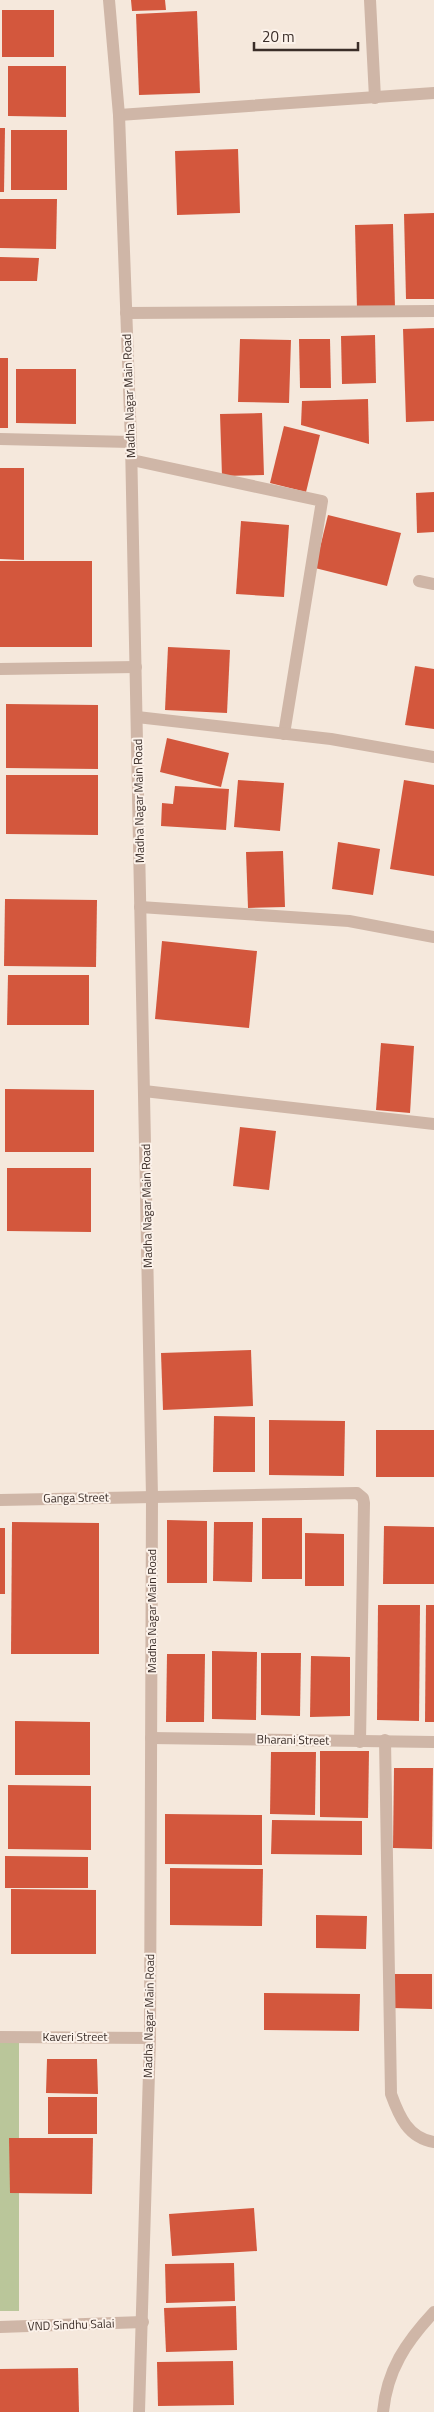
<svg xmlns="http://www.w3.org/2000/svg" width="434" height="2412" font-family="'Titillium Web',sans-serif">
<rect width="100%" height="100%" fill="#f5e8dc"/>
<rect fill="#bac69a" x="0" y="2040" width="19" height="271"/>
<g fill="#d3573d">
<path d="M131 0H165L166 10 132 11Z"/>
<rect x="2" y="10" width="52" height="47"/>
<path d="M197 11 200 93 139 95 136 14Z"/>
<path d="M8 66H66V117L8 116Z"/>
<path d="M0 128H5L4 192H0Z"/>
<rect x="11" y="130" width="56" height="60"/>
<path d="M238 149 240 213 177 215 175 151Z"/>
<path d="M0 199H57L56 249 0 248Z"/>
<path d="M434 213V299H406L404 214Z"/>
<path d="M393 224 395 308 357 309 355 225Z"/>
<path d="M0 257 39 258 37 281H0Z"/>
<path d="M434 328V421L406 422 403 329Z"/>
<path d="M375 335 376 383 342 384 341 336Z"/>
<path d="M240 339 291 340 289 403 238 402Z"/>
<path d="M299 339H330L331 388H300Z"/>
<rect x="0" y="358" width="8" height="70"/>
<path d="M16 369H76V424L16 423Z"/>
<path d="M368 399 369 444 301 425 302 401Z"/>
<path d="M262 413 264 475 222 476 220 414Z"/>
<path d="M284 426 320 435 306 492 270 483Z"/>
<path d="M0 468H24V560L0 559Z"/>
<path d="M434 492V532L417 533 416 493Z"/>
<path d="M328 515 401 533 387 586 315 568Z"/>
<path d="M241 521 289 525 284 597 236 594Z"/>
<rect x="0" y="561" width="92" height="86"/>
<path d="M168 647 230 650 227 713 165 710Z"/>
<path d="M415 666 434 669V729L405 725Z"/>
<path d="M6 704 98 705V769L6 768Z"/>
<path d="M167 738 229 753 221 787 160 772Z"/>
<path d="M6 775H98V835L6 834Z"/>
<path d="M238 780 284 783 280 831 234 827Z"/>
<path d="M404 780 434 785V876L390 869Z"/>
<path d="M175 786 229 789 226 830 161 826 162 803 173 804Z"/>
<path d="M338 842 380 849 373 895 332 889Z"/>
<path d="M283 851 285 907 248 908 246 852Z"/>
<path d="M5 899 97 900 96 967 4 966Z"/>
<path d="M162 941 257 951 249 1028 155 1019Z"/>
<path d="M8 975H89V1025H7Z"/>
<path d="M381 1043 414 1046 410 1113 376 1110Z"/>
<path d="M5 1089 94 1090V1152H5Z"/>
<path d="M240 1127 276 1131 269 1190 233 1186Z"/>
<path d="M7 1168H91V1232L7 1231Z"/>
<path d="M251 1350 253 1406 163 1410 161 1353Z"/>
<path d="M214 1416 255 1417V1472H213Z"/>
<path d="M269 1420 345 1421 344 1476 269 1475Z"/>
<rect x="376" y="1430" width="58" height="47"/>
<rect x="262" y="1518" width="40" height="61"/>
<path d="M167 1520 207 1521V1583H167Z"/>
<path d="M12 1522 99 1523V1654H11Z"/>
<path d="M214 1522H253L252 1582 213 1581Z"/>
<path d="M384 1526 434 1527V1584H383Z"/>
<rect x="0" y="1528" width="5" height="66"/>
<path d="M305 1533 344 1534V1586H305Z"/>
<path d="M378 1605H420L419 1721 377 1720Z"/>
<path d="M426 1605H434V1722H425Z"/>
<path d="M212 1651 257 1652 256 1720 212 1719Z"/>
<path d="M261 1653H301L300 1716 261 1715Z"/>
<path d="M167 1654H205L204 1722H166Z"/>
<path d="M311 1656 350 1657V1716L310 1717Z"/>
<path d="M15 1721 90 1722V1775H15Z"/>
<path d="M320 1751H369L368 1818 320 1817Z"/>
<path d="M271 1752H316L315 1815 270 1814Z"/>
<path d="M394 1768H433L432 1849 393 1848Z"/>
<path d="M8 1785 91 1786V1850L8 1849Z"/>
<path d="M165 1814 262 1815V1865L165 1864Z"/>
<path d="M272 1820 362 1821V1855L271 1854Z"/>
<path d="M5 1856 88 1857V1888H5Z"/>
<path d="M170 1868 263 1869 262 1926 170 1925Z"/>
<path d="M11 1889 96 1890V1954H11Z"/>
<path d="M316 1915 367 1916 366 1949 316 1948Z"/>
<path d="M392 1974H432V2009L392 2008Z"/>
<path d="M264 1993 360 1994 359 2031 264 2030Z"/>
<path d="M47 2059H97L98 2094 46 2093Z"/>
<rect x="48" y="2097" width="49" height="37"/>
<path d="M9 2138H93L92 2194 10 2193Z"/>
<path d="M254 2208 257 2251 172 2256 169 2214Z"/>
<path d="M234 2263 235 2301 166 2303 165 2264Z"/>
<path d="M236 2306 237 2350 166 2352 164 2308Z"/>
<path d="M233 2361 234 2405 158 2406 157 2362Z"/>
<path d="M78 2368 79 2412H0V2369Z"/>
</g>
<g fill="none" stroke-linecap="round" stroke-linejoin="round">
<g stroke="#cfb6a7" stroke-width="12">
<path d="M370 0 375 98"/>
<path d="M119 115 434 93"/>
<path d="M126 313 434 311"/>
<path d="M0 439 131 442"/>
<path d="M132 460 322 501 284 734"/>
<path d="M419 581 434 584"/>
<path d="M0 669 136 667"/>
<path d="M137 717 331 739 434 757"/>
<path d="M140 907 349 921 434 937"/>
<path d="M144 1091 434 1124"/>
<path d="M0 1500 357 1493 363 1498 364 1503 360 1742"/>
<path d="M151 1738 434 1742"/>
<path d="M385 1740 391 2094C399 2116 408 2138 434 2142"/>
<path d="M0 2037 150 2038"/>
<path d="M0 2327 143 2322"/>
<path d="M383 2412C387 2370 406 2342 434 2312"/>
</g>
<path stroke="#cfb6a7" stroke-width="12" d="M109 0 119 115 131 442 152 1497 150 2038 139 2412"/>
</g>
<g text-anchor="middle" stroke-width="4" stroke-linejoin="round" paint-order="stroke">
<g font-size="12" fill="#3a2d28" stroke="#fcf2ea">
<text transform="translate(129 396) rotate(-92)" y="4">Madha Nagar Main Road</text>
<text transform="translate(139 801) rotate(-91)" y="4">Madha Nagar Main Road</text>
<text transform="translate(147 1206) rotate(-91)" y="4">Madha Nagar Main Road</text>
<text transform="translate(76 1498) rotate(-1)" y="4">Ganga Street</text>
<text transform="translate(152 1611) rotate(-90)" y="4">Madha Nagar Main Road</text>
<text transform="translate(293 1740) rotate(1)" y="4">Bharani Street</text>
<text transform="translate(149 2016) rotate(-89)" y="4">Madha Nagar Main Road</text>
<text x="75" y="2041">Kaveri Street</text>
<text transform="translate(71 2325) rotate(-2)" y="4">VND Sindhu Salai</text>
</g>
</g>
<path d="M254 42v8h104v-8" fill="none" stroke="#3a2d28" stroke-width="2.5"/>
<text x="262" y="42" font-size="15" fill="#3a2d28" stroke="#fcf2ea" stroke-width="4" paint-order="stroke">20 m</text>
</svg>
